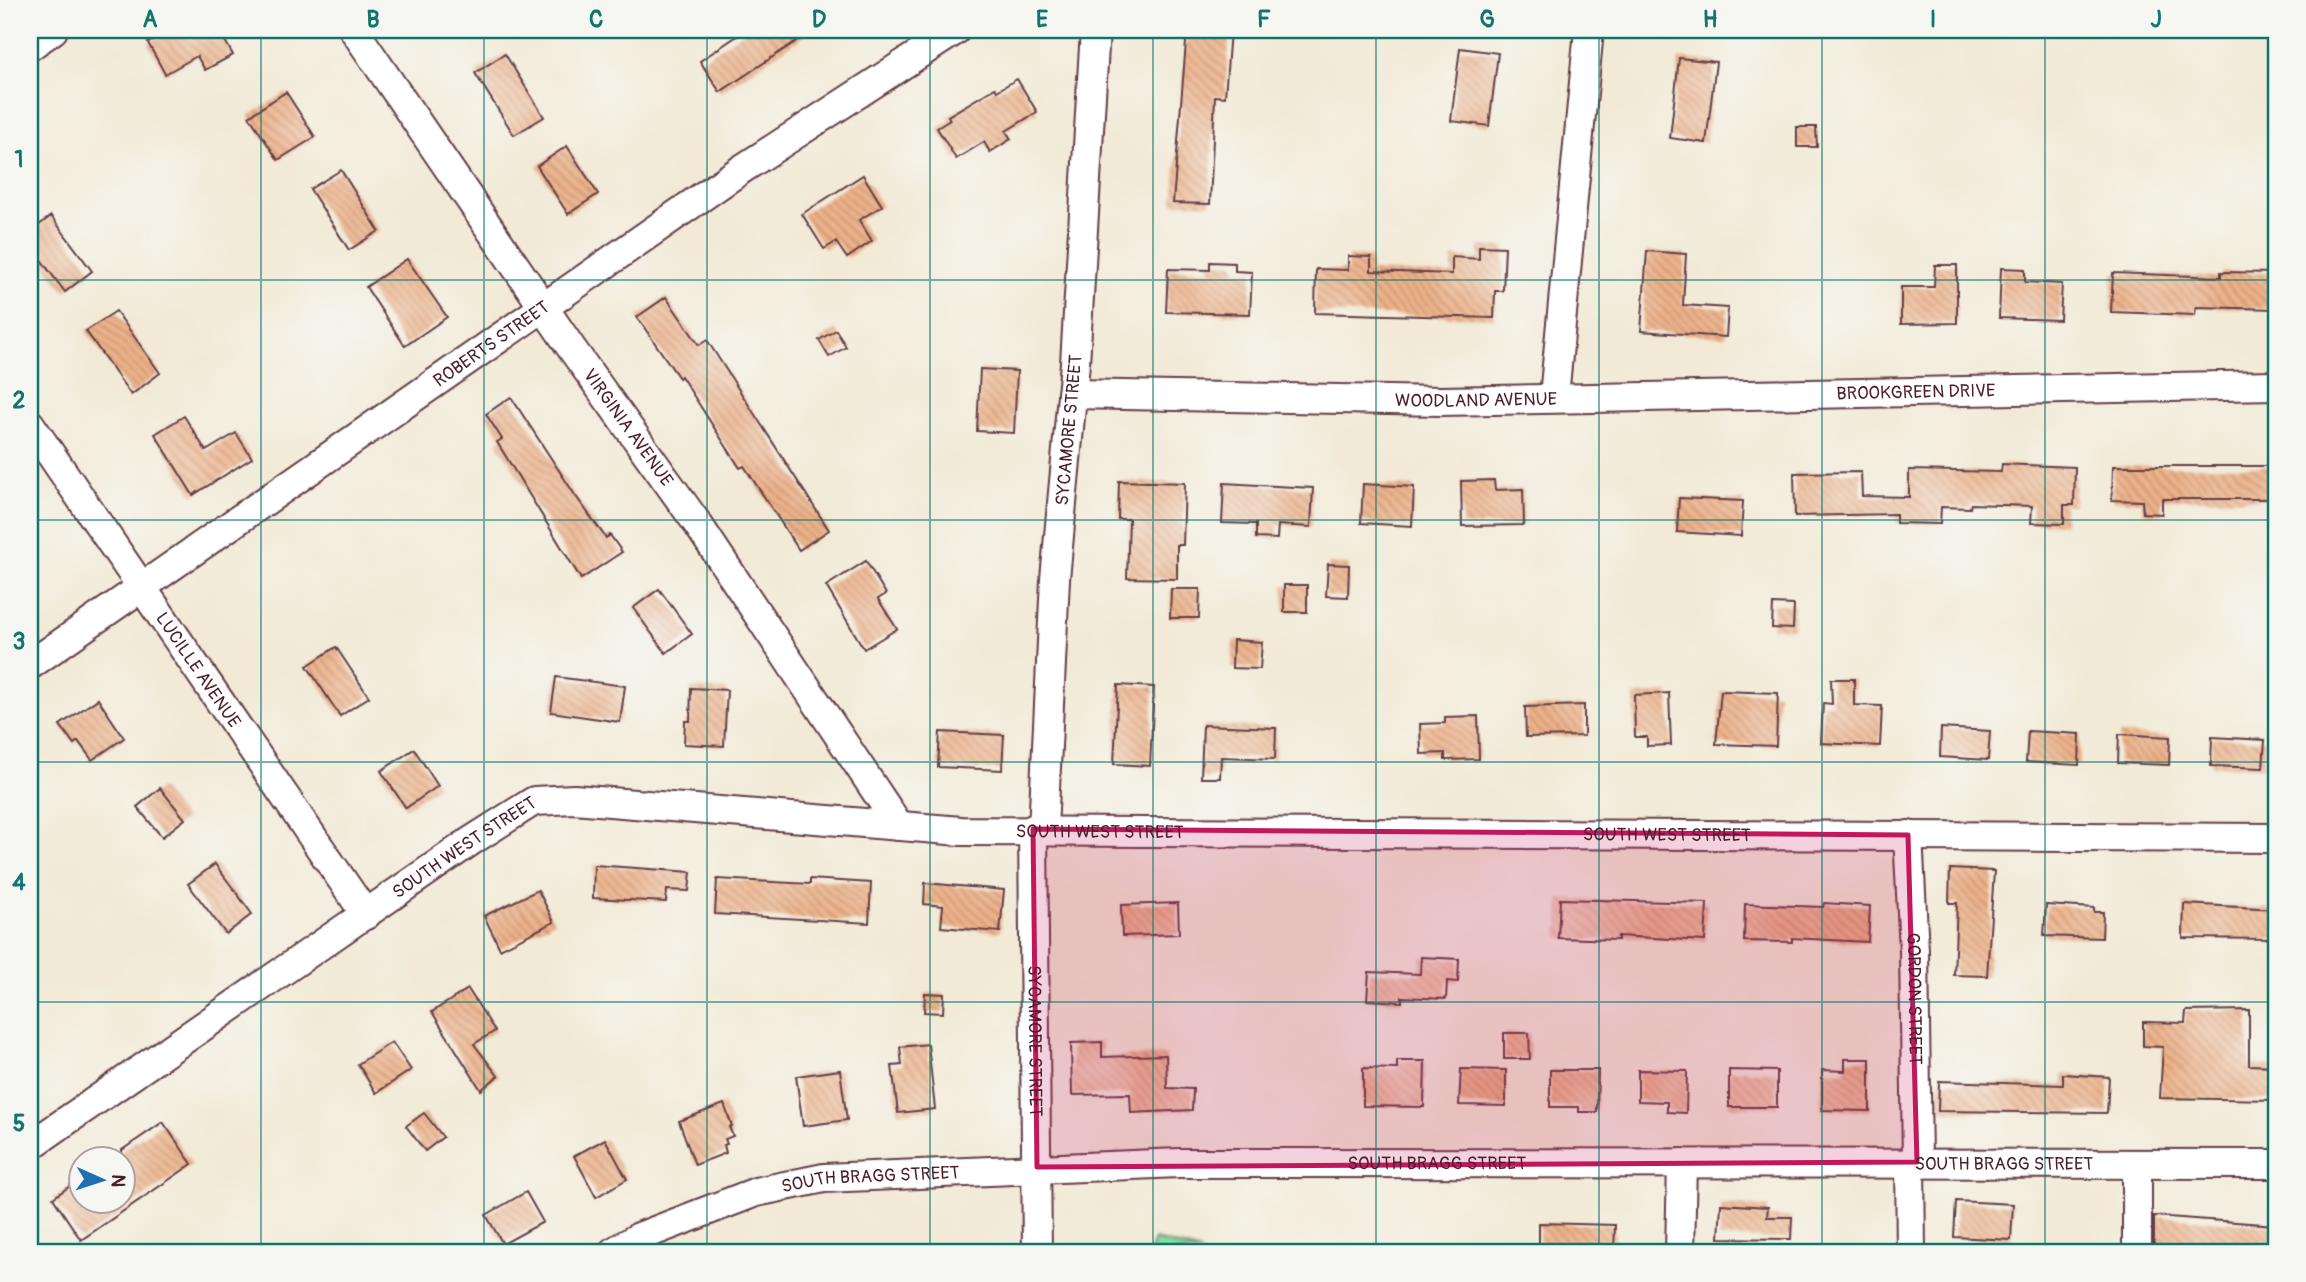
<svg xmlns="http://www.w3.org/2000/svg" width="2306" height="1282" font-family="Pangolin,sans-serif">
<defs>
<pattern id="building-back-hatch" width="6" height="6" patternUnits="userSpaceOnUse" patternTransform="scale(1.75)"><rect width="6" height="6" fill="#edb28a"/><path d="M-1 5l2 2M0 0l6 6M5-1l2 2" fill="none" stroke="#c29071"/></pattern>
</defs>
<rect width="100%" height="100%" fill="#f6f6f2"/>
<filter id="ink" filterUnits="userSpaceOnUse"><feTurbulence type="fractalNoise" baseFrequency=".0143" numOctaves="2"/><feDisplacementMap in="SourceGraphic" scale="14" xChannelSelector="R" yChannelSelector="G"/><feConvolveMatrix kernelMatrix="1 2 1 2 8 2 1 2 1" color-interpolation-filters="sRGB"/></filter>
<filter id="wash" filterUnits="userSpaceOnUse"><feTurbulence type="fractalNoise" baseFrequency=".00686" numOctaves="4" result="noise"/><feDisplacementMap in="SourceGraphic" scale="28" xChannelSelector="R" yChannelSelector="G"/><feGaussianBlur stdDeviation="1.57" result="paint"/><feColorMatrix in="noise" values="0 0 0 0 0 0 0 0 0 0 0 0 0 0 0 0 0 1.4 0 .05"/><feComposite in="paint" operator="in"/></filter>
<g filter="url(#wash)">
<rect width="100%" height="100%" fill="#f2ead7"/>
<path fill="#85dea4" stroke="#687e68" stroke-width="2" d="M1155 1240 1202 1252H1150Z"/>
<g id="blocks">
<g fill="url(#building-back-hatch)">
<path d="M171 30H219L233 55 205 70 197 56 165 74 148 43Z"/>
<path d="M746 30H813L720 92 700 61Z"/>
<path d="M1187 30H1230L1225 97 1215 96 1210 204 1173 203Z"/>
<path d="M1460 48 1498 53 1489 126 1451 121Z"/>
<path d="M505 54 544 117 514 135 475 73Z"/>
<path d="M1679 58 1716 62 1706 143 1670 138Z"/>
<path d="M1017 79 1037 112 1006 131 1011 139 990 152 984 142 956 159 937 128 950 120 948 116 995 88 997 91Z"/>
<path d="M286 92 315 137 278 160 249 116Z"/>
<path d="M1797 127H1816L1817 147H1797Z"/>
<path d="M567 146 598 194 568 214 537 166Z"/>
<path d="M341 170 379 231 349 250 310 189Z"/>
<path d="M863 175 882 206 859 220 872 241 847 258 836 242 824 249 802 214Z"/>
<path d="M51 216 92 271 65 292 30 245V232Z"/>
<path d="M1479 246 1505 247 1503 291H1495L1494 318 1315 313 1316 269 1348 270V256L1371 257V271L1452 274V257L1479 259Z"/>
<path d="M1647 251 1686 254 1683 305 1728 308 1726 337 1641 331Z"/>
<path d="M407 259 447 317 405 346 366 287Z"/>
<path d="M1210 262 1235 263V271L1252 272 1250 314 1166 312 1168 269 1210 270Z"/>
<path d="M1935 265H1957V323L1901 324V287H1934Z"/>
<path d="M2001 268 2025 269V282L2062 284 2060 320 1999 318Z"/>
<path d="M2221 272 2276 273V309L2196 307 2195 315 2111 312 2113 273 2221 277Z"/>
<path d="M666 297 699 345 707 340 829 530 799 550 744 466 740 468 681 376 679 378 637 317Z"/>
<path d="M116 311 160 373 131 395 86 331Z"/>
<path d="M836 330 846 347 829 357 819 340Z"/>
<path d="M980 369 1017 371 1014 433 977 431Z"/>
<path d="M511 397 575 495 606 538 610 535 622 552 581 579 497 442 502 439 486 414Z"/>
<path d="M184 416 206 451 236 433 252 458 193 495 155 434Z"/>
<path d="M2002 464 2075 467 2074 505H2064V524L2031 523 2032 506 1971 504 1970 508 1941 507 1940 524 1896 523V514L1795 516 1794 473 1861 472 1862 496 1909 497V470L2001 472Z"/>
<path d="M2113 466H2276V499H2162V514L2143 513 2142 501 2112 500Z"/>
<path d="M1494 480 1495 490 1523 489 1524 525 1462 526 1461 481Z"/>
<path d="M1119 481 1185 483 1183 545H1177V579L1127 578 1129 519H1118Z"/>
<path d="M1224 483 1313 488 1311 527 1278 525 1277 539 1256 538V524L1222 523Z"/>
<path d="M1363 484 1414 487 1412 526 1361 523Z"/>
<path d="M1679 498 1743 501 1741 536 1677 532Z"/>
<path d="M866 561 886 594 878 599 897 629 864 649 826 586Z"/>
<path d="M1328 564 1349 565 1348 597 1326 596Z"/>
<rect x="1284" y="585" width="23" height="27"/>
<path d="M659 589 692 634 666 653 633 608Z"/>
<path d="M1171 589H1200L1199 618H1170Z"/>
<path d="M1773 604 1794 605 1793 629 1772 628Z"/>
<path d="M1233 640 1262 642 1260 669 1232 668Z"/>
<path d="M336 647 369 697 340 716 307 666Z"/>
<path d="M556 677 625 686 620 722 551 712Z"/>
<path d="M1831 679H1854V705L1882 706 1880 746 1821 743 1823 703 1832 704Z"/>
<path d="M1118 685 1154 687 1150 766 1114 764Z"/>
<path d="M691 688 727 690 724 746 684 744 685 721H690Z"/>
<path d="M1721 691 1778 693 1776 746 1716 744Z"/>
<path d="M1669 693 1671 745 1647 746V737H1635L1634 695Z"/>
<path d="M98 699 124 738 92 760 78 741 74 744 60 725Z"/>
<path d="M1584 705V736L1526 737 1525 707Z"/>
<path d="M1478 716 1479 759 1445 760V753L1421 754 1420 724 1445 723V717Z"/>
<path d="M1203 725 1276 728 1275 759 1221 757 1220 778H1201Z"/>
<path d="M1941 728 1990 731 1988 760 1940 757Z"/>
<path d="M2028 731 2080 734 2079 765 2026 762Z"/>
<path d="M940 732 1004 735 1002 770 938 767Z"/>
<path d="M2119 734 2170 737 2169 765 2118 763Z"/>
<path d="M2212 737 2265 740 2263 768 2211 766Z"/>
<path d="M414 749 438 786 406 808 381 771Z"/>
<path d="M160 788 185 819 162 837 137 807Z"/>
<path d="M215 864 252 914 226 934 188 884Z"/>
<path d="M594 865 691 872 689 891 667 890 666 902 593 898Z"/>
<path d="M1950 869 1994 871 1987 976 1954 975 1957 903H1949Z"/>
<path d="M717 879 810 884V879L871 883 869 923 715 914Z"/>
<path d="M925 883 1004 890 1000 932 941 927 943 906 924 904Z"/>
<path d="M538 890 554 922 500 949 484 916Z"/>
<path d="M1560 899 1707 903 1705 941 1618 936V940L1558 938Z"/>
<path d="M1178 903 1179 934 1122 936 1121 905Z"/>
<path d="M1824 903 1870 906 1868 942 1792 938V942L1744 941 1745 904 1823 907Z"/>
<path d="M2184 904 2276 909V939L2183 938Z"/>
<path d="M2046 905 2094 908V912H2103L2102 938 2044 936Z"/>
<path d="M1421 957 1459 959 1458 982 1447 981 1446 999 1402 997V1002L1367 1000 1369 972 1420 974Z"/>
<path d="M468 989 495 1031 474 1044 498 1076 481 1090 432 1012Z"/>
<path d="M925 993 944 994 943 1013 924 1012Z"/>
<path d="M2249 1010V1065L2276 1066V1100L2160 1098 2163 1047 2143 1046V1022L2185 1023 2186 1011Z"/>
<path d="M1504 1033H1529L1530 1059H1504Z"/>
<path d="M392 1042 411 1070 376 1093 358 1064Z"/>
<path d="M1102 1042V1057L1166 1055 1167 1088 1193 1089 1192 1110 1131 1113 1130 1094 1072 1095 1071 1043Z"/>
<path d="M928 1044 935 1109 898 1113 892 1066 902 1065 900 1047Z"/>
<path d="M1845 1059H1870V1111L1822 1110V1070L1845 1071Z"/>
<path d="M1397 1061H1425L1424 1107 1363 1106V1068L1397 1069Z"/>
<path d="M1461 1069 1506 1070V1106L1459 1105Z"/>
<path d="M840 1070 847 1120 803 1126 796 1076Z"/>
<path d="M1550 1070H1598L1597 1112H1579V1107H1550Z"/>
<path d="M1638 1070 1687 1071 1686 1113 1667 1112V1102L1638 1101Z"/>
<path d="M1729 1070 1777 1071V1107H1729Z"/>
<path d="M2063 1074 2109 1077 2107 1113 1938 1111 1939 1081 2063 1085Z"/>
<path d="M724 1104 732 1126 729 1127 733 1136 725 1139 727 1144 724 1145 726 1153 695 1165 679 1121Z"/>
<path d="M424 1113 443 1137 425 1151 406 1126Z"/>
<path d="M163 1122 192 1164 81 1240 53 1198 80 1179V1201H122V1150Z"/>
<path d="M605 1139 627 1179 596 1197 574 1156Z"/>
<path d="M526 1192 543 1222 503 1244 486 1215Z"/>
<path d="M1956 1201 2013 1204 2011 1240 1954 1237Z"/>
<path d="M1721 1204 1768 1207 1767 1217H1792L1791 1239 1719 1238Z"/>
<path d="M2154 1216 2276 1225V1252L2154 1249Z"/>
<path d="M1539 1223 1615 1225 1614 1252H1539Z"/>
</g>
</g>
</g>
<g filter="url(#ink)">
<use href="#blocks" fill-opacity="0" stroke="#633d45" stroke-width="2"/>
<g fill="none" stroke-linecap="round" stroke-linejoin="round">
<g stroke="#633d45" stroke-width="32">
<g id="minor">
<path id="s1" d="M354 30 572 349 697 523 899 826"/>
<path d="M30 46 53 30"/>
<path id="s2" d="M1072 394 1441 401 2276 385"/>
<path d="M1554 397 1589 30"/>
<path id="s3" d="M30 424 366 915"/>
<path id="s4" d="M30 665 742 169 956 30"/>
<path id="s5" d="M1033 829 1037 1252"/>
<path id="s6" d="M1043 830 1055 579 1075 363 1095 30"/>
<path id="s7" d="M1908 835 1914 951 1917 1162"/>
<path id="s8" d="M30 1146 471 841 534 801 574 799 961 831 2276 838"/>
<path d="M1910 1162 1911 1252"/>
<path id="s9" d="M613 1252 639 1237 756 1192 824 1178 1179 1163 2276 1164"/>
<path d="M1680 1252 1682 1163"/>
<path d="M2137 1252V1164"/>
</g>
</g>
<use href="#minor" stroke="#fff" stroke-width="28"/>
</g>
</g>
<path fill="#c2185b" fill-opacity="0.2" stroke="#c2185b" stroke-width="5" stroke-linejoin="round" d="M1033 829 1908 835 1917 1162 1037 1167Z"/>
<path fill="none" stroke="#0f766e" stroke-width="2" stroke-opacity="0.55" d="M261 30V1252M484 30V1252M707 30V1252M930 30V1252M1153 30V1252M1376 30V1252M1599 30V1252M1822 30V1252M2045 30V1252M30 280H2276M30 520H2276M30 762H2276M30 1002H2276"/>
<g text-anchor="middle" stroke-width="5" stroke-linejoin="round" paint-order="stroke">
<g font-size="18" fill="#4a1f2b" stroke="#f6f6f2">
<text dy="6" stroke="none"><textPath href="#s4" startOffset="562">ROBERTS STREET</textPath></text>
<text dy="6" stroke="none"><textPath href="#s2" startOffset="844">BROOKGREEN DRIVE</textPath></text>
<text dy="6" stroke="none"><textPath href="#s2" startOffset="404">WOODLAND AVENUE</textPath></text>
<text dy="6" stroke="none"><textPath href="#s1" startOffset="483">VIRGINIA AVENUE</textPath></text>
<text dy="6" stroke="none"><textPath href="#s6" startOffset="401">SYCAMORE STREET</textPath></text>
<text dy="6" stroke="none"><textPath href="#s3" startOffset="298">LUCILLE AVENUE</textPath></text>
<text dy="6" stroke="none"><textPath href="#s8" startOffset="1178">SOUTH WEST STREET</textPath></text>
<text dy="6" stroke="none"><textPath href="#s8" startOffset="1745">SOUTH WEST STREET</textPath></text>
<text dy="6" stroke="none"><textPath href="#s8" startOffset="527">SOUTH WEST STREET</textPath></text>
<text dy="6" stroke="none"><textPath href="#s7" startOffset="164">GORDON STREET</textPath></text>
<text dy="6" stroke="none"><textPath href="#s5" startOffset="212">SYCAMORE STREET</textPath></text>
<text dy="6" stroke="none"><textPath href="#s9" startOffset="838">SOUTH BRAGG STREET</textPath></text>
<text dy="6" stroke="none"><textPath href="#s9" startOffset="1405">SOUTH BRAGG STREET</textPath></text>
<text dy="6" stroke="none"><textPath href="#s9" startOffset="271">SOUTH BRAGG STREET</textPath></text>
</g>
</g>
<rect width="2306" height="1282" fill="none" stroke="#f6f6f2" stroke-width="77"/>
<g transform="translate(102 1180) rotate(93)"><circle r="33" fill="#f6f6f2" stroke="#b1a0a2" stroke-width="2"/>
<path d="M0-5L12 26L0 18L-12 26Z" fill="#1f6fb2"/>
<text y="-10" font-size="19" font-weight="bold" text-anchor="middle" fill="#4a1f2b">N</text>
</g>
<rect x="38" y="38" width="2230" height="1206" fill="none" stroke="#0f766e" stroke-width="2.5"/>
<g font-size="23" text-anchor="middle" font-weight="bold" fill="#0f766e">
<text x="150" y="27">A</text>
<text x="373" y="27">B</text>
<text x="596" y="27">C</text>
<text x="819" y="27">D</text>
<text x="1042" y="27">E</text>
<text x="1264" y="27">F</text>
<text x="1487" y="27">G</text>
<text x="1710" y="27">H</text>
<text x="1933" y="27">I</text>
<text x="2156" y="27">J</text>
<text x="19" y="167">1</text>
<text x="19" y="408">2</text>
<text x="19" y="649">3</text>
<text x="19" y="890">4</text>
<text x="19" y="1131">5</text>
</g>
</svg>
